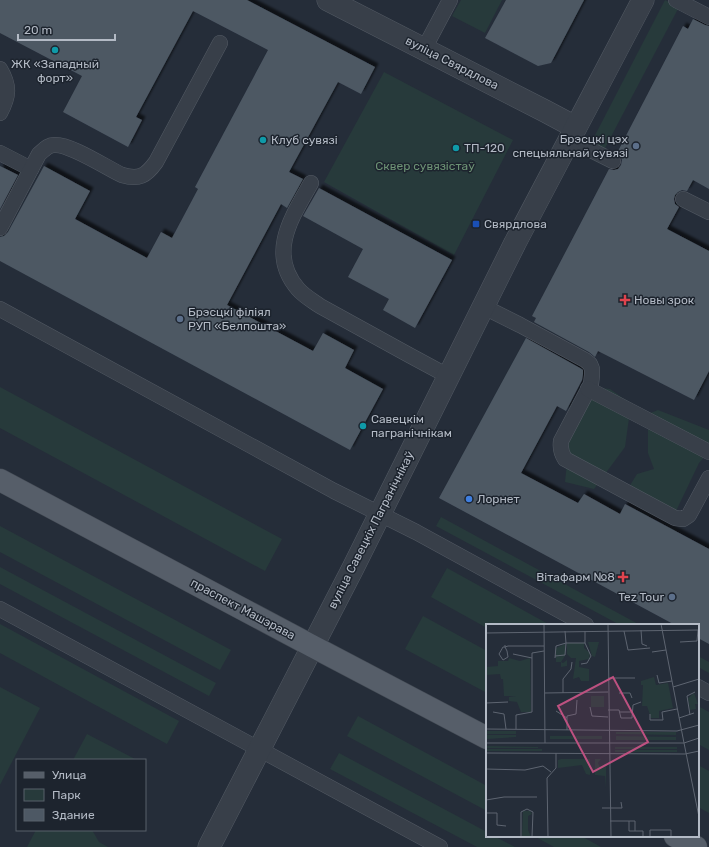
<svg xmlns="http://www.w3.org/2000/svg" width="709" height="847" font-family="Rubik,sans-serif">
<defs>
<filter id="shadow"><feDropShadow dx="3.5" dy="-3.5" stdDeviation="1" flood-color="#0009"/></filter>
</defs>
<rect width="100%" height="100%" fill="#252d39"/>
<g fill="#273a3b">
<path d="M461 0H502L485 33 452 16Z"/>
<path d="M665 0 679 7 603 152 590 145Z"/>
<path d="M384 72 513 140 454 255 324 182Z"/>
<path d="M0 387 282 539 265 571 0 428Z"/>
<path d="M592 387 610 389 631 404 625 447 594 489 565 482 570 434Z"/>
<path d="M658 410 709 430V452L699 463 677 509 665 521 629 487 637 474 654 469 648 453V414Z"/>
<path d="M441 517 640 625H620L436 526Z"/>
<path d="M0 526 231 650 220 670 0 552Z"/>
<path d="M0 567 216 683 209 696 0 584Z"/>
<path d="M447 568 550 625H487V628L431 597Z"/>
<path d="M423 616 487 651V693L405 649Z"/>
<path d="M0 624 179 721 167 744 0 653Z"/>
<path d="M698 656 709 662V673L698 667Z"/>
<path d="M0 687 40 708 0 785Z"/>
<path d="M698 706 709 712V750L698 744Z"/>
<path d="M358 716 487 786V811L347 736Z"/>
<path d="M87 734 137 760H73Z"/>
<path d="M339 753 487 832V836H494L515 847H477L330 769Z"/>
<path d="M698 765 709 771V813L698 807Z"/>
<path d="M36 830H92L99 842 108 847H27Z"/>
<path d="M534 836H581L601 847H554Z"/>
</g>
<g fill="#4d5864" filter="url(#shadow)">
<path d="M0 0H247L375 67 361 94 338 82 289 172 303 179 287 208 281 204 227 305 313 351 323 333 354 350 345 368 383 389 350 450 0 261V237L4 236 8 232 44 166 90 191 75 219 147 258 161 232 172 238 198 189 195 187 268 50 193 11 136 117 142 120 128 147 63 112 82 76 0 33Z"/>
<path d="M506 0H584L551 63 538 66 485 38Z"/>
<path d="M693 19 705 25 709 26V189L693 180 687 191 682 190 678 192 675 195 674 199 675 204 679 207 667 229 709 251V371L694 400 598 351 595 357 589 352 534 322 536 318 532 316 609 169 614 170 618 169 621 165 622 160 620 156 617 153 683 26 688 29Z"/>
<path d="M0 166 18 175 0 209Z"/>
<path d="M319 188 452 260 415 328 383 310 389 299 348 277 363 249 303 216Z"/>
<path d="M526 338 580 368 583 370V374L582 380 566 411 557 406 521 473 578 503 584 494 620 514 625 504 709 549V644L698 638V625H675L439 498Z"/>
</g>
<g fill="none" stroke-linecap="round" stroke-linejoin="round">
<g stroke="#535a64" stroke-width="16">
<g id="service">
<path d="M676 0 709 17"/>
<path d="M424 49 450 0"/>
<path d="M0 69C10 86 9 96 0 113"/>
<path d="M569 139 613 161"/>
<path d="M0 153 31 169"/>
<path d="M311 183C292 217 267 253 298 289 304 296 313 301 320 306L409 355 448 376"/>
<path d="M683 199 709 212"/>
<path d="M0 228 39 154C44 150 48 145 54 145 69 143 107 168 122 175 139 180 146 176 156 162L220 43"/>
<path d="M484 307 520 325 585 360 590 364 592 369V375L591 384 561 441C560 448 561 453 565 459L675 518 683 519 689 515 709 478"/>
<path d="M0 309 334 491 416 532 586 625"/>
<path d="M588 389 709 452"/>
<path d="M0 609 440 847"/>
<path d="M698 687 709 693"/>
</g>
</g>
<g stroke="#535a64" stroke-width="23">
<g id="minor">
<path d="M328 0 545 111 575 127"/>
<path d="M209 847 353 568 515 243 643 0"/>
</g>
</g>
<g stroke="#414852" stroke-width="23">
<g id="primary">
<path d="M0 480 312 646 487 738"/>
<path d="M675 836 696 847"/>
</g>
</g>
<use href="#service" stroke="#383f49" stroke-width="15"/>
<use href="#minor" stroke="#383f49" stroke-width="22"/>
<use href="#primary" stroke="#565e69" stroke-width="22"/>
</g>
<g fill="#0f9aa8" stroke="#1d242e" stroke-width="1.5">
<circle cx="55" cy="50" r="4"/>
<circle cx="263" cy="140" r="4"/>
<circle cx="456" cy="148" r="4"/>
<circle cx="363" cy="426" r="4"/>
</g>
<g fill="#5c6f8a" stroke="#1d242e" stroke-width="1.5">
<circle cx="636" cy="146" r="4"/>
<circle cx="180" cy="319" r="4"/>
<circle cx="672" cy="597" r="4"/>
</g>
<rect fill="#1a4fb4" stroke="#1d242e" stroke-width="1.5" x="472" y="220" width="8" height="8" rx="2"/>
<g fill="#e0444e" stroke="#1d242e" stroke-width="1.5">
<path d="M623 294h4v4h4v4h-4v4h-4v-4h-4v-4h4z"/>
<path d="M621 571h4v4h4v4h-4v4h-4v-4h-4v-4h4z"/>
</g>
<circle fill="#3f7fe0" stroke="#1d242e" stroke-width="1.5" cx="469" cy="499" r="4"/>
<g text-anchor="middle" stroke-width="3" stroke-linejoin="round" paint-order="stroke">
<g font-size="12" fill="#b3bac5" stroke="#1d242e">
<text transform="translate(452 63) rotate(27)" y="4">вуліца Свярдлова</text>
<text transform="translate(371 530) rotate(-63)" y="4">вуліца Савецкіх Пагранічнікаў</text>
<text transform="translate(243 609) rotate(28)" y="4">праспект Машэрава</text>
</g>
<g font-size="12" fill="#b3bac5" stroke="#1d242e" text-anchor="start">
<text x="55" y="68" text-anchor="middle">ЖК «Западный<tspan x="55" dy="14">форт»</tspan></text>
<text x="628" y="143" text-anchor="end">Брэсцкі цэх<tspan x="628" dy="14">спецыяльнай сувязі</tspan></text>
<text x="271" y="144">Клуб сувязі</text>
<text x="464" y="152">ТП-120</text>
<text x="484" y="228">Свярдлова</text>
<text x="634" y="304">Новы зрок</text>
<text x="188" y="316">Брэсцкі філіял<tspan x="188" dy="14">РУП «Белпошта»</tspan></text>
<text x="371" y="423">Савецкім<tspan x="371" dy="14">пагранічнікам</tspan></text>
<text x="477" y="503">Лорнет</text>
<text x="615" y="581" text-anchor="end">Вітафарм №8</text>
<text x="664" y="601" text-anchor="end">Tez Tour</text>
</g>
<g font-size="12" fill="#6d9375" stroke="#1d242e">
<text x="425" y="170">Сквер сувязістаў</text>
</g>
</g>
<g transform="translate(486 624)">
<rect width="213" height="213" fill="#252d39"/>
<path d="M102 18H113L109 33 106 32ZM81 19H98V24L104 29 103 35 93 37V43L103 45V57H95L93 53 87 55 90 34H85L81 30ZM79 20V32L75 38 77 39 81 36V42L75 43V38H70V24ZM23 34 34 37 44 34 45 88H35L31 78 23 77V73L30 72H18L17 55H15L14 50 0 51V43L12 42V37H22ZM168 53 170 61 182 59 187 84 173 87V94H165L161 82H156L157 61H155V57ZM208 69 212 80H209L210 85 204 86 202 74ZM105 72H118V83H105ZM1 107H30V110H1ZM130 108H190V111L130 110ZM1 111H30V113L1 115ZM64 112H116V115H64ZM130 112 190 113V116H130ZM1 122 52 123V124H1ZM129 123H191V125H129ZM1 125H56V127H1ZM129 126H191V128H129ZM75 135H104V151L100 150 96 141 72 144V136ZM109 135H115L112 139 114 143 120 139V164L119 152 109 151ZM37 187H44L46 190 42 192V206L45 213H36Z" fill="#273a3b"/>
<path fill="none" stroke="#5e6571" stroke-width="1" d="M58 0 59 119M122 0 125 213M175 0 198 119M155 6 156 20 161 22M138 7 142 26 164 24M0 9 213 6M194 18 211 17 212 6M19 21V23L21 27 22 33 17 36 13 30 17 23H19L22 22H58M166 28 180 26M27 30 46 34M69 32 79 31 80 19H99M69 34 70 22 80 19 79 7M95 40 101 39 105 32 99 19V7M171 51 173 59 186 57M122 54H149M187 63 213 55M59 69 122 68M77 69V55L85 45 86 38M133 69H144L146 74M0 79 22 78M104 83 106 92 122 93M122 86H133L135 94H146L147 81 155 78M70 87 81 94M7 88 18 90 20 105M134 88H147M164 90V96H177L176 88 191 85M204 91 201 72 209 68M193 94 208 89M0 105 191 107 213 101M30 105V91L46 88V29L58 27M81 106V92L90 90 91 76M0 119H198L213 114M198 119 213 193M0 129 199 130 213 127M0 145 39 146 57 142 65 148M0 176 18 173H51M116 184H136L135 178M0 189H11V201L20 202M124 197H149V207M143 197V207H157V213M35 213V188L41 185 47 188 46 213M62 213 61 154 70 144V129M164 213V206H185V213"/>
<path fill="#bd5180" fill-opacity="0.15" stroke="#bd5180" stroke-width="2" d="M127 53 162 118 107 148 72 82Z"/>
<rect width="213" height="213" fill="none" stroke="#b3bac5" stroke-width="2"/>
</g>
<rect x="16" y="759" width="130" height="72" fill="#1d242e" stroke="#59606a"/>
<rect x="24" y="772" width="20" height="6" fill="#565e69" stroke="#59606a"/>
<text x="52" y="779" font-size="12" fill="#b3bac5">Улица</text>
<rect x="24" y="789" width="20" height="12" fill="#273a3b" stroke="#59606a"/>
<text x="52" y="799" font-size="12" fill="#b3bac5">Парк</text>
<rect x="24" y="809" width="20" height="12" fill="#4d5864" stroke="#59606a"/>
<text x="52" y="819" font-size="12" fill="#b3bac5">Здание</text>
<path d="M18 34v6h97v-6" fill="none" stroke="#b3bac5" stroke-width="2"/>
<text x="24" y="34" font-size="12" fill="#b3bac5" stroke="#1d242e" stroke-width="3" paint-order="stroke">20 m</text>
</svg>
